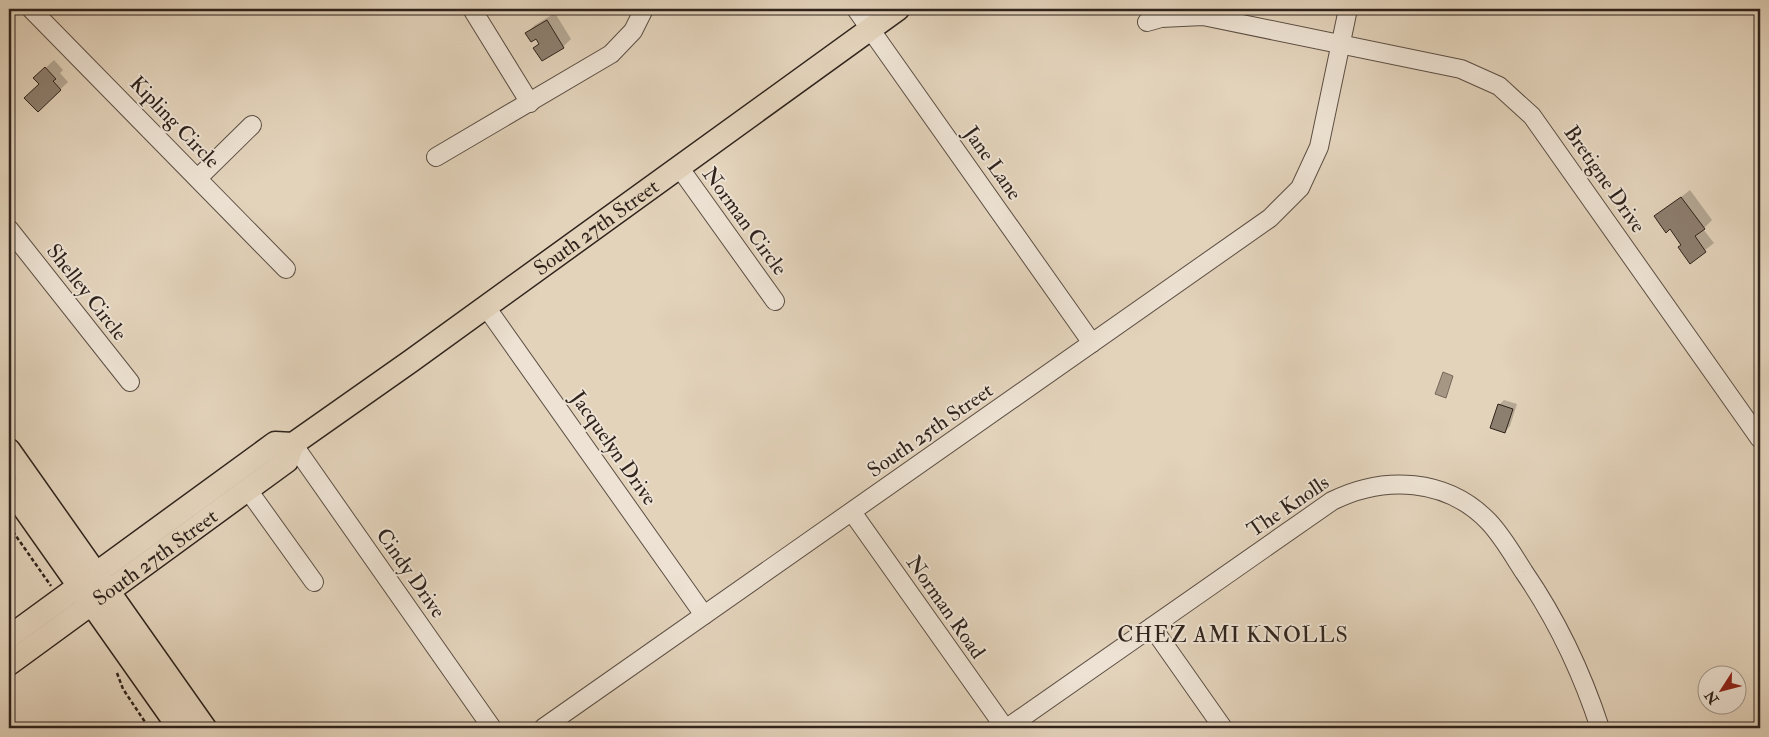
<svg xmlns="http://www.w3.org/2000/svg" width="1769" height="737" font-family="'IM FELL Double Pica',serif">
<rect width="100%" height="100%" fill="#e3d3bb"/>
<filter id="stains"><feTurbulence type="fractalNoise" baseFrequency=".004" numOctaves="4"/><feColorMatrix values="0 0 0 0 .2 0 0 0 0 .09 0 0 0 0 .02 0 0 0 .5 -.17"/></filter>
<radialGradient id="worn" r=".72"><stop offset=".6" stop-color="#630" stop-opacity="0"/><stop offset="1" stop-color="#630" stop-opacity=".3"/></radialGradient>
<path fill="#a69785" stroke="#76695b" d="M1443 372 1453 376 1446 398 1435 394Z"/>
<g fill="#0003">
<path d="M555 13 571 39 563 47 535 48 540 43 537 37 527 33 535 25Z"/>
<path d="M54 60 63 70 60 73 68 82 38 111 40 84 35 78Z"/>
<path d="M1690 190 1712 220 1703 229 1714 243 1690 262 1683 244 1671 228 1656 217Z"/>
<path d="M1504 400 1517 404 1510 426 1505 432 1499 405Z"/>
</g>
<g fill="#8d7f6f" stroke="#2f231c">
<path d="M547 20 564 48 542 61 533 48 539 44 536 39 531 42 525 33Z"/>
<path d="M45 67 56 79 53 81 61 90 38 112 24 98 39 84 33 78Z"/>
<path d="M1681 197 1705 229 1695 236 1706 252 1690 264 1678 247 1681 245 1670 229 1666 233 1654 216Z"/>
<path d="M1498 404 1513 409 1505 433 1490 428Z"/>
</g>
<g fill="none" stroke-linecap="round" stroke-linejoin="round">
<g stroke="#5c4f44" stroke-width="20">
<g id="minor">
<path d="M31 9 286 269"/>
<path d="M472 9 530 103"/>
<path d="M856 9 1092 343"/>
<path d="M1147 22 1161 18 1203 16 1461 69 1499 86 1532 116 1760 439"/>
<path d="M436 157 611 54 633 31 644 9"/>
<path d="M679 167 775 301"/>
<path d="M198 178 252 125"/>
<path d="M9 229 130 382"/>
<path d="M486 307 704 615"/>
<path d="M293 444 492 728"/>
<path d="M248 490 314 582"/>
<path d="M852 512 1005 728"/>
<path d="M1152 627 1223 728"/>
<path d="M543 728 1270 218 1300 188 1319 147 1348 9"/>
<path d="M1007 728 1332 501C1384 475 1447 478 1489 522 1503 537 1513 555 1524 572 1557 620 1582 673 1600 728"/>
</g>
</g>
<g stroke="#2f231c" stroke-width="25">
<g id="major">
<path d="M9 450 205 728"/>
<path d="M9 487 179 728"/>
<path d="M9 637 275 443 293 444"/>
<path id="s1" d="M9 664 287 461 293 444 411 361 898 9"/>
</g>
</g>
<g stroke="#2f231c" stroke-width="2.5" stroke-dasharray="4 2.5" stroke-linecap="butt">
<path d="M9 526 51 586"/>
<path d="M117 673 123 689 149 728"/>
</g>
<use href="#minor" stroke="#ede2d3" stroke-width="18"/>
<use href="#major" stroke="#e3d3bb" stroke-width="22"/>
</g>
<g text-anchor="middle" stroke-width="4" stroke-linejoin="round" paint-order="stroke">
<g font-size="21" fill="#2f231c" stroke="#ede2d3">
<text transform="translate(175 122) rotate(46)" y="7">Kipling Circle</text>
<text transform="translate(993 163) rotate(55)" y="7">Jane Lane</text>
<text transform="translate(1605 179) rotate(55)" y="7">Bretigne Drive</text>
<text transform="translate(745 221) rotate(54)" y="7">Norman Circle</text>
<text dy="7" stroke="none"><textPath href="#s1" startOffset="735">South 27th Street</textPath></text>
<text transform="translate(87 292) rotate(52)" y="7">Shelley Circle</text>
<text transform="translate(930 430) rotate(-35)" y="7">South 25th Street</text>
<text transform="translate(614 448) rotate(55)" y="7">Jacquelyn Drive</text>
<text transform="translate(1288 506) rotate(-34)" y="7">The Knolls</text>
<text dy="7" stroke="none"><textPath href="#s1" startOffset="181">South 27th Street</textPath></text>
<text transform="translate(411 573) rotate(55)" y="7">Cindy Drive</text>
<text transform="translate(946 607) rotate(55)" y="7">Norman Road</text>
</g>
<g font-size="22" letter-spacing="1" fill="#2f231c" stroke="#ede2d3">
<text x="1233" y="642">CHEZ AMI KNOLLS</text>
</g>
</g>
<rect width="1769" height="737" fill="none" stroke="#e3d3bb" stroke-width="30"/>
<rect x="10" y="10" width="1749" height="717" fill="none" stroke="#2f231c" stroke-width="2.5"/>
<rect x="15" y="15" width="1739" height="707" fill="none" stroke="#2f231c"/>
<g transform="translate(1722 690) rotate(234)"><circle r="24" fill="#ede2d3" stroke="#a1968a"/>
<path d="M0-4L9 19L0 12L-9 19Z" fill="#8f2418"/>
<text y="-8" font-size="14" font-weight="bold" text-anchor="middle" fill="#2f231c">N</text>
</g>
<rect width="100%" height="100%" filter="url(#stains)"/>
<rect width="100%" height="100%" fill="url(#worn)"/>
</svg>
